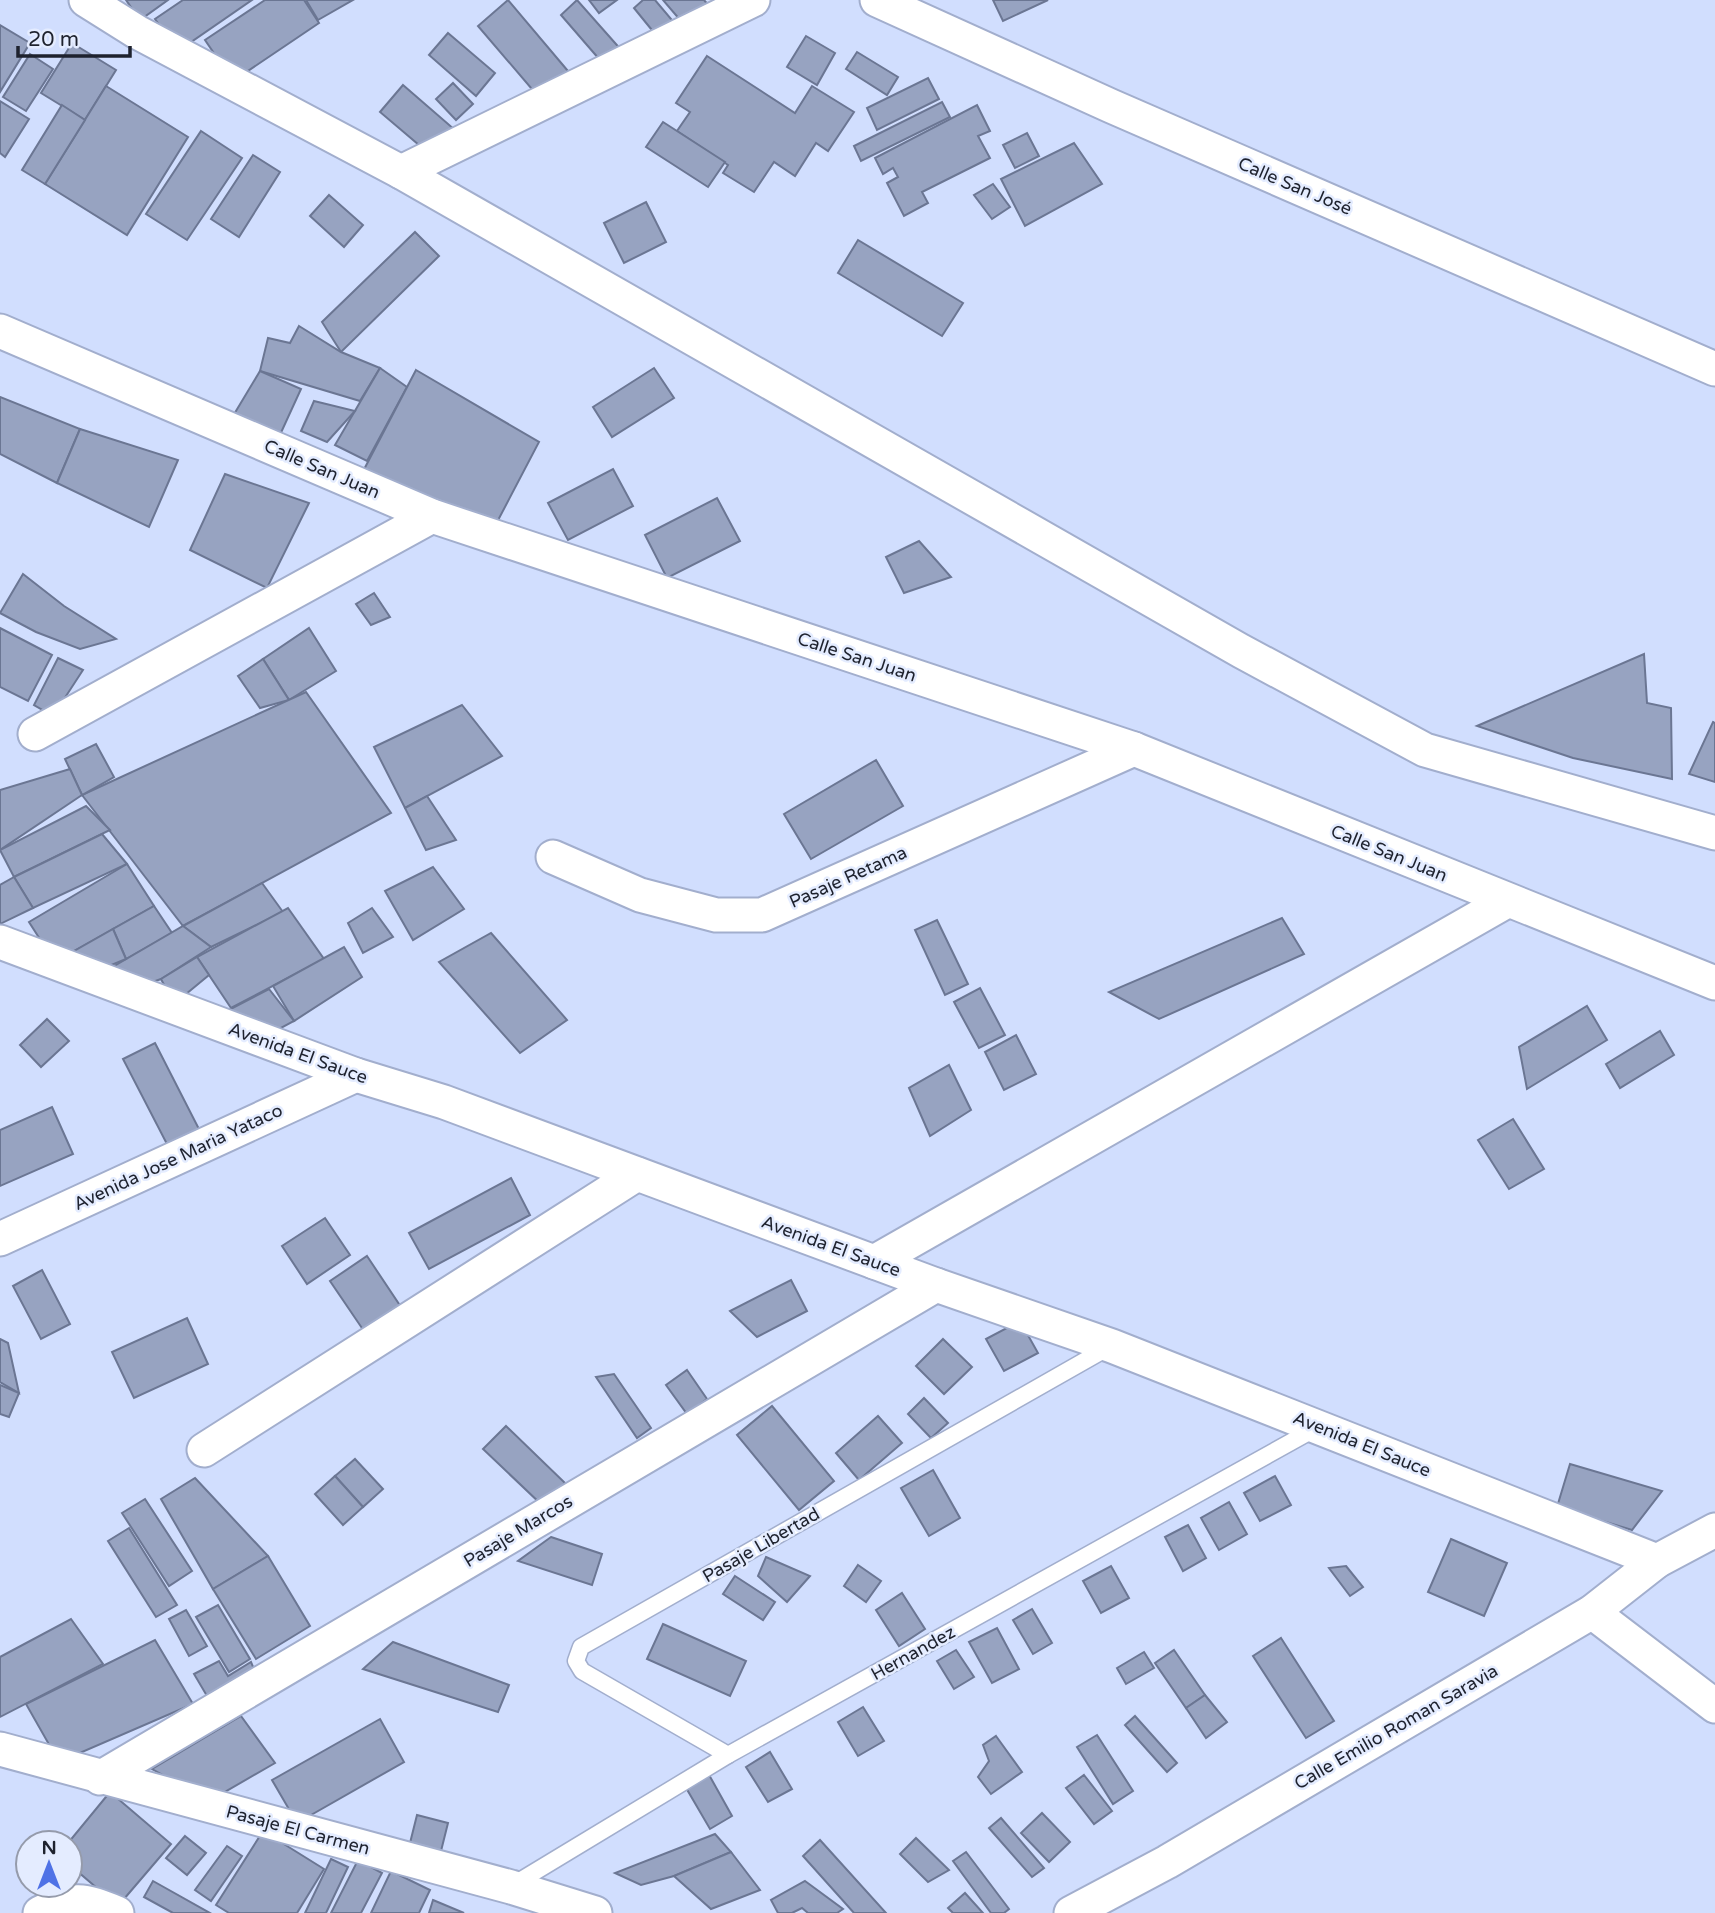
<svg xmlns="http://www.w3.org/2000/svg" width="1715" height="1913" font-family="'Varela Round',sans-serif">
<rect width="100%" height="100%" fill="#d1defe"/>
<g fill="#97a3c1" stroke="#6b7693" stroke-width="2">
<path d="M126 0H168L140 20Z"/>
<path d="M183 0H252L178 51 155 19Z"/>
<path d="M265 0H304L319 23 233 81 205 40Z"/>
<path d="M306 0H353L318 20Z"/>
<path d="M508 0 573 77 543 102 478 26Z"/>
<path d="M577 0 623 52 606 67 561 15Z"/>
<path d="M589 0H617L599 13Z"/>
<path d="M643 0H655L677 26 660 40 634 8Z"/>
<path d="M663 0H704L711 8 687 28Z"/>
<path d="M993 0H1048L1003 21Z"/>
<path d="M0 25 30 43 0 92Z"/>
<path d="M448 33 495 73 476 96 429 55Z"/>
<path d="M806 36 835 53 817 85 787 67Z"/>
<path d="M72 43 116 70 85 120 41 93Z"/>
<path d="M857 52 898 77 887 95 846 69Z"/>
<path d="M30 54 53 69 26 111 3 97Z"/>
<path d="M707 56 795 113 812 86 854 112 828 151 816 143 795 176 774 162 754 192 723 173 728 165 677 131 690 112 676 103Z"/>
<path d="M928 78 939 99 877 130 867 108Z"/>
<path d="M453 83 473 104 456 120 436 99Z"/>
<path d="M403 85 455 130 432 156 380 112Z"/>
<path d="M106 86 188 137 127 235 45 184Z"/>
<path d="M0 101 29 119 5 157 0 153Z"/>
<path d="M942 102 950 117 861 161 854 146Z"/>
<path d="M62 105 85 120 45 184 22 170Z"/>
<path d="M977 105 990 131 978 136 990 158 922 192 928 203 904 216 887 183 898 177 893 168 883 174 875 158Z"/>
<path d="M663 122 725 162 708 187 646 147Z"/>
<path d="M201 131 242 158 187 240 146 214Z"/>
<path d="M1027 133 1039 156 1015 168 1003 145Z"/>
<path d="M1074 143 1102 184 1025 226 1001 179Z"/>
<path d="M253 155 280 172 239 237 211 219Z"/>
<path d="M993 184 1010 207 992 219 974 195Z"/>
<path d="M329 195 363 225 344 247 310 216Z"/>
<path d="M646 202 666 242 624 263 604 223Z"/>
<path d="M415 232 439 256 341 352 322 322Z"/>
<path d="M858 240 963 303 942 336 838 273Z"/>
<path d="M299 326 341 352 380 368 360 401 260 371 268 338 290 343Z"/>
<path d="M380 368 407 387 367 461 335 445Z"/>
<path d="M654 368 674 398 612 437 593 407Z"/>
<path d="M416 370 539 442 495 526 359 479Z"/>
<path d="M260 371 301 389 279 437 230 421Z"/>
<path d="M0 397 80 429 57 483 0 454Z"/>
<path d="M314 401 355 411 327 442 301 431Z"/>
<path d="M80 429 178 460 149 527 57 483Z"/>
<path d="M613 469 633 506 568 540 548 503Z"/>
<path d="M225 474 309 503 267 588 190 550Z"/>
<path d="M717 498 740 541 667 578 645 535Z"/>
<path d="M919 541 951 577 904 593 886 557Z"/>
<path d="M23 574 64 606 116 639 80 649 36 632 0 613Z"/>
<path d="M374 593 390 617 371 625 356 604Z"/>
<path d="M0 628 52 655 28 701 0 687Z"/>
<path d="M309 628 336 671 289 700 263 659Z"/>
<path d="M1644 654 1647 703 1671 708 1672 779 1573 758 1477 726Z"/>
<path d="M58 658 83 670 53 716 34 705Z"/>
<path d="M263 659 289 700 260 708 238 676Z"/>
<path d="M306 692 391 813 183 926 82 795Z"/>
<path d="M462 705 502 756 405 808 374 747Z"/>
<path d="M1713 722 1715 723V782L1689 774Z"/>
<path d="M96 744 114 777 82 795 65 759Z"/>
<path d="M876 760 903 806 811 859 784 814Z"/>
<path d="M70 769 82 795 0 850V790Z"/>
<path d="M427 796 456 840 426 850 405 808Z"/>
<path d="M86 806 110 830 14 877 0 850Z"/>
<path d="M102 834 127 864 33 908 14 877Z"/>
<path d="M127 864 154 906 67 955 52 958 29 922Z"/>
<path d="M433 867 464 909 413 940 385 891Z"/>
<path d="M14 877 33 908 0 924V885Z"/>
<path d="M262 883 283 912 211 947 183 926Z"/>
<path d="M154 906 172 933 126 959 113 929Z"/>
<path d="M288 908 324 959 231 1008 197 957Z"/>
<path d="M372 908 393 937 363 953 348 923Z"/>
<path d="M1282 918 1304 954 1159 1019 1109 992Z"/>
<path d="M937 920 968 984 945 995 915 930Z"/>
<path d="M183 926 211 947 161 979 130 990 104 972Z"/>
<path d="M113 929 126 959 92 973 67 955Z"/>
<path d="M491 933 567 1020 520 1053 439 962Z"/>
<path d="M344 947 362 977 294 1021 273 986Z"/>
<path d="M197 957 209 975 174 1004 161 979Z"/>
<path d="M980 988 1005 1035 979 1048 954 1002Z"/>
<path d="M269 989 294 1021 268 1035 221 1014Z"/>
<path d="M1587 1006 1607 1040 1527 1089 1519 1047Z"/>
<path d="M47 1019 69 1041 41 1067 20 1045Z"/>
<path d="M1660 1031 1674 1055 1620 1088 1606 1064Z"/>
<path d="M1016 1035 1036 1074 1004 1090 985 1052Z"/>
<path d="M155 1043 201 1133 169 1148 123 1059Z"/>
<path d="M949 1065 971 1110 930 1136 909 1088Z"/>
<path d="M52 1107 73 1154 0 1186V1130Z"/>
<path d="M1513 1119 1544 1169 1509 1189 1478 1140Z"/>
<path d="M511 1178 530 1215 429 1269 409 1233Z"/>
<path d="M325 1218 350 1255 307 1284 282 1246Z"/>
<path d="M367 1256 405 1313 368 1337 330 1281Z"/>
<path d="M42 1270 70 1324 41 1339 13 1286Z"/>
<path d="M791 1280 807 1311 757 1337 730 1311Z"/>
<path d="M187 1318 208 1364 134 1398 112 1352Z"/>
<path d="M1020 1321 1038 1353 1004 1371 986 1339Z"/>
<path d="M0 1339 8 1343 19 1393 0 1382Z"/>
<path d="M943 1339 972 1367 944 1394 916 1366Z"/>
<path d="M687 1370 707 1399 687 1414 666 1385Z"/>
<path d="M614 1374 651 1428 637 1438 596 1377Z"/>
<path d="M0 1385 19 1393 9 1417 0 1414Z"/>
<path d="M924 1398 948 1423 931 1438 908 1414Z"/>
<path d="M772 1406 834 1481 799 1510 737 1435Z"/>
<path d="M878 1416 902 1443 859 1480 836 1453Z"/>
<path d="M506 1426 565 1483 543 1506 483 1449Z"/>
<path d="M355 1459 383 1489 363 1507 335 1476Z"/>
<path d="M1570 1464 1662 1491 1632 1530 1557 1507Z"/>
<path d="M933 1470 960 1518 929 1536 901 1488Z"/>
<path d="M335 1476 363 1507 343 1525 315 1494Z"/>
<path d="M1275 1476 1291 1505 1260 1521 1244 1493Z"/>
<path d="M195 1478 268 1556 213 1589 161 1499Z"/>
<path d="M145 1499 192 1571 169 1586 122 1513Z"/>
<path d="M1229 1502 1247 1534 1219 1550 1201 1518Z"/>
<path d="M1188 1525 1206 1558 1183 1571 1165 1537Z"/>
<path d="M129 1528 177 1605 156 1617 108 1541Z"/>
<path d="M551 1537 602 1554 592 1585 518 1561Z"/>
<path d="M1451 1539 1507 1563 1484 1616 1428 1592Z"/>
<path d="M268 1556 310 1626 256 1659 213 1589Z"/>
<path d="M766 1557 810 1576 787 1602 758 1576Z"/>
<path d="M858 1565 881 1581 866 1602 844 1586Z"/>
<path d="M1111 1566 1129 1598 1101 1613 1083 1581Z"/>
<path d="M1346 1566 1363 1587 1350 1596 1329 1568Z"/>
<path d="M735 1576 775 1602 763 1620 723 1594Z"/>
<path d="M902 1593 925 1629 899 1646 876 1610Z"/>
<path d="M218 1605 250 1659 229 1672 196 1617Z"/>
<path d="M1032 1609 1052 1643 1033 1654 1013 1620Z"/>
<path d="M186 1610 207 1646 189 1656 169 1619Z"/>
<path d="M71 1619 103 1664 0 1717V1657Z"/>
<path d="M663 1624 746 1661 730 1696 647 1659Z"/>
<path d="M997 1628 1019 1669 992 1683 969 1642Z"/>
<path d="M1281 1638 1334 1721 1306 1738 1253 1656Z"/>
<path d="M155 1640 193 1704 59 1762 26 1704Z"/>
<path d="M393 1642 509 1685 498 1712 363 1669Z"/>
<path d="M956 1650 974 1677 954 1689 937 1661Z"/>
<path d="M1174 1650 1205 1695 1186 1708 1155 1663Z"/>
<path d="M1144 1652 1154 1668 1126 1684 1117 1668Z"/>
<path d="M219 1661 228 1676 251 1662 254 1669 207 1696 194 1674Z"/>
<path d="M1205 1695 1227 1722 1206 1738 1186 1708Z"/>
<path d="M863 1707 884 1741 858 1756 838 1722Z"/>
<path d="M241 1716 275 1763 209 1801 152 1769Z"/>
<path d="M1135 1716 1177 1763 1167 1772 1125 1725Z"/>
<path d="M380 1719 404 1762 297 1823 272 1780Z"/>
<path d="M1097 1735 1133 1791 1113 1804 1077 1747Z"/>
<path d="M996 1736 1022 1772 991 1794 978 1777 989 1761 983 1745Z"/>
<path d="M770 1752 792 1789 768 1802 746 1767Z"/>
<path d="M708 1773 732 1816 710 1829 685 1786Z"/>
<path d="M1084 1775 1112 1811 1094 1824 1066 1788Z"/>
<path d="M110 1792 171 1844 118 1906 70 1865V1843H68Z"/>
<path d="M1042 1813 1070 1842 1049 1862 1021 1833Z"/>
<path d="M417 1815 448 1823 440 1855 409 1847Z"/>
<path d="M1001 1818 1044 1868 1032 1877 989 1828Z"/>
<path d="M263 1831 324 1869 297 1913H229L216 1905Z"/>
<path d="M715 1834 731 1852 674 1876 641 1885 615 1873Z"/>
<path d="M185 1836 206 1853 187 1875 166 1858Z"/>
<path d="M916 1838 949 1870 928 1882 900 1854Z"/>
<path d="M820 1840 886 1913H854L803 1856Z"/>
<path d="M227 1846 242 1856 211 1901 195 1890Z"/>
<path d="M731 1852 760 1890 711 1909 674 1876Z"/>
<path d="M966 1852 1009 1909 1004 1913H991L953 1861Z"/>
<path d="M331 1859 348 1867 326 1913H305Z"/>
<path d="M358 1860 382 1873 361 1913H331Z"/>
<path d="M391 1871 430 1890 419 1913H371Z"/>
<path d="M153 1881 210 1913H173L144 1897Z"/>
<path d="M805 1881 843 1909 837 1913H808L802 1908 792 1913H778L771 1900Z"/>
<path d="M965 1893 983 1913H953L948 1908Z"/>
<path d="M433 1900 464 1913H429Z"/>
</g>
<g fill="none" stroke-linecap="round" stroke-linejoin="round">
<g stroke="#a2aecd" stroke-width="19">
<g id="lane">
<path d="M728 1755 582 1671 576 1661 581 1647 1109 1347"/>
<path d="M513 1885 728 1755 1318 1427"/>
</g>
</g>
<g stroke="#a2aecd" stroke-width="37">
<g id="street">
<path d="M86 0 137 32 401 172 1241 651 1425 750 1715 833"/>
<path d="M877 0 1111 106 1715 369"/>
<path d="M401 172 753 0"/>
<path d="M0 331 432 516 1134 749 1715 983"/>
<path d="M35 734 432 516"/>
<path d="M553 857 640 895 716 915H762L1134 749"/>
<path d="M0 942 356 1075 444 1102 936 1285 1112 1346 1657 1561"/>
<path d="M0 1239 356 1075"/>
<path d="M874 1262 1507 901"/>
<path d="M204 1450 637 1174"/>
<path d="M1592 1612 1715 1706"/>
<path d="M0 1749 511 1887 595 1913"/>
<path d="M100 1778 936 1285"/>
<path d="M40 1913C73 1897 83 1899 117 1913"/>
<path d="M1071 1913 1167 1862 1592 1612 1657 1561 1715 1530"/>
</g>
</g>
<use href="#lane" stroke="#fff" stroke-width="16"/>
<use href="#street" stroke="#fff" stroke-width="33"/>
</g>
<g text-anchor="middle" stroke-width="5" stroke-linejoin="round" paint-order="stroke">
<g font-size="18" fill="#1e222e" stroke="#e4ecff">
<text transform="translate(1295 186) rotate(23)" y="6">Calle San José</text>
<text transform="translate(322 469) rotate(23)" y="6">Calle San Juan</text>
<text transform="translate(857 657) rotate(18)" y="6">Calle San Juan</text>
<text transform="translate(1389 853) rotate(22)" y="6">Calle San Juan</text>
<text transform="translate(848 877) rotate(-24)" y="6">Pasaje Retama</text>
<text transform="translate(298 1053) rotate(20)" y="6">Avenida El Sauce</text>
<text transform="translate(178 1157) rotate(-25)" y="6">Avenida Jose Maria Yataco</text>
<text transform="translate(831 1246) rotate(20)" y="6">Avenida El Sauce</text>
<text transform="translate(1362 1444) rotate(22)" y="6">Avenida El Sauce</text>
<text transform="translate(518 1531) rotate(-31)" y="6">Pasaje Marcos</text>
<text transform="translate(761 1545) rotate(-30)" y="6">Pasaje Libertad</text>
<text transform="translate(913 1653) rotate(-29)" y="6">Hernandez</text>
<text transform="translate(1396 1727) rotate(-30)" y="6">Calle Emilio Roman Saravia</text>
<text transform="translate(298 1830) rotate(15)" y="6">Pasaje El Carmen</text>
</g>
</g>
<g transform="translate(49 1864)"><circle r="33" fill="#e4ecff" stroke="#959bab" stroke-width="2"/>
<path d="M0-5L12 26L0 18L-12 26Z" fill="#4f72e6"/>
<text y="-10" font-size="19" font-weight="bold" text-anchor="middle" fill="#1e222e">N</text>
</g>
<path d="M18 46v10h112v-10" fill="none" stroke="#1e222e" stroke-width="3.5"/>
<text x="28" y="46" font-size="21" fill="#1e222e" stroke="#e4ecff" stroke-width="5" paint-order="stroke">20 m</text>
</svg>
